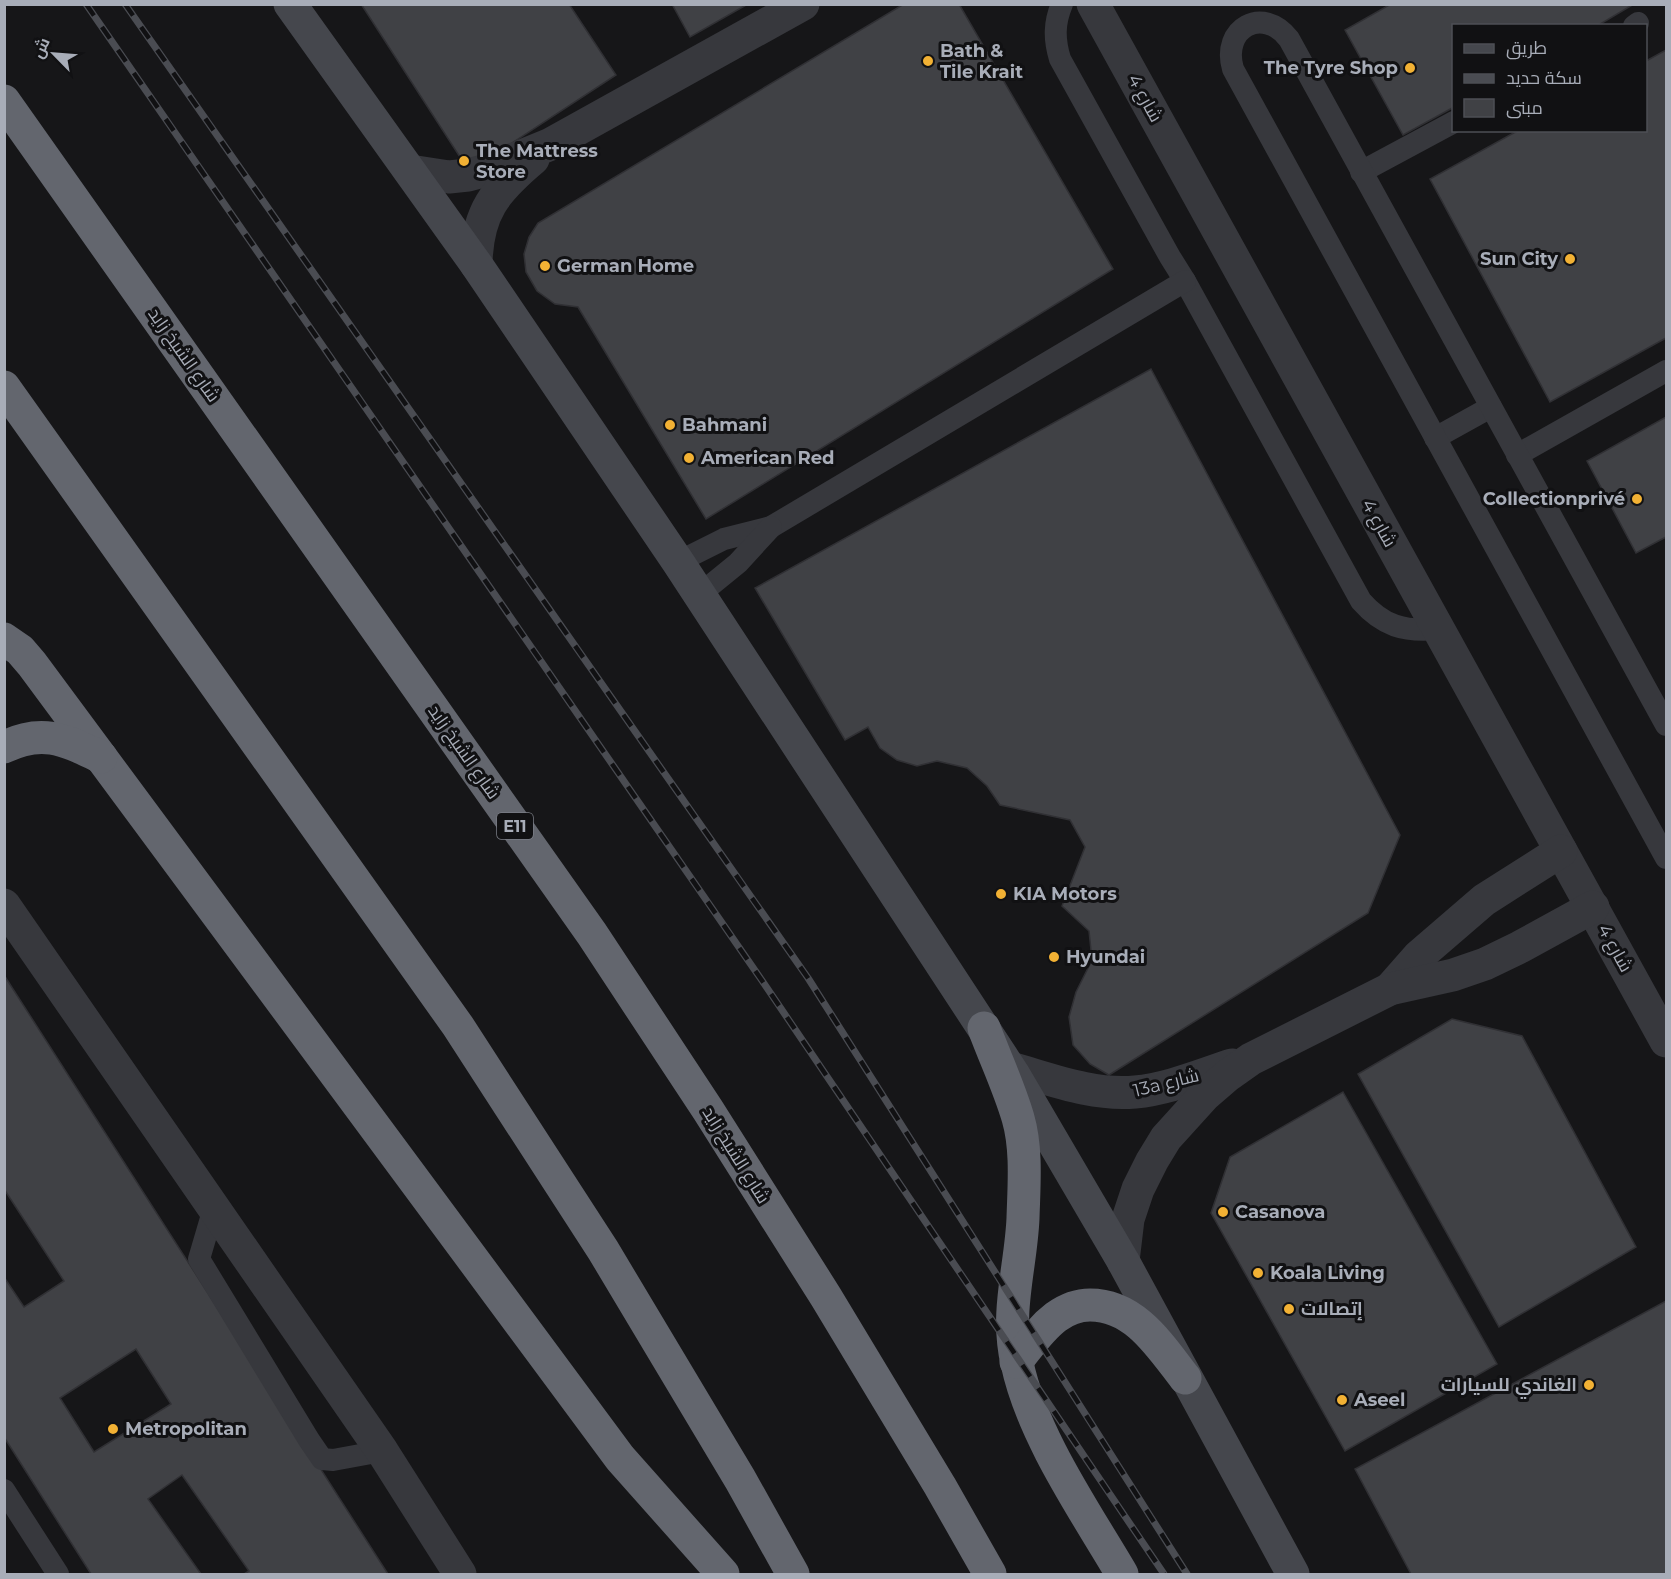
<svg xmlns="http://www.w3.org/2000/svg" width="1671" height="1579" font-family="Montserrat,Cairo,sans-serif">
<rect width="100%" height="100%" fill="#161618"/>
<g fill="#404145" stroke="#303034" stroke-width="1.5" fill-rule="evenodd">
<path d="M361 4H569L616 75 469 171Z"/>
<path d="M672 4H748L690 37Z"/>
<path d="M904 4H959L1113 269 706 519 578 307 555 304 537 291 526 272 524 254 529 237 538 223Z"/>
<path d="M1391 4H1634L1597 26H1454V107L1403 135 1345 30Z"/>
<path d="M1666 50V338L1550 402 1430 179 1519 130H1646V61Z"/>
<path d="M1151 369 1400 835 1368 913 1109 1075 1090 1064 1073 1045 1069 1017 1076 992 1092 960 1089 931 1062 906 1085 847 1070 820 1000 805 987 786 967 768 937 761 917 766 897 760 880 748 868 727 845 740 755 588Z"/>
<path d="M1666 417V537L1636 553 1587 461Z"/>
<path d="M4 975 388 1574H244L249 1571 182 1475 148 1499 201 1574H91L4 1437V1277L24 1307 64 1281 4 1189ZM136 1349 171 1404 94 1452 60 1398Z"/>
<path d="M1452 1019 1522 1036 1636 1247 1499 1327 1358 1074Z"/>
<path d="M1343 1092 1497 1364 1345 1451 1211 1213 1230 1157Z"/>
<path d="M1666 1301V1574H1411L1355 1469Z"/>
</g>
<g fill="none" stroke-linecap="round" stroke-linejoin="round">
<g stroke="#37383d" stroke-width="22">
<path d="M1062 4C1054 23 1054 39 1060 59L1170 257 1185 281 1361 601C1383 626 1404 632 1437 629"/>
<path d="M1634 26 1638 23"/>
<path d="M1361 172 1454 122"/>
<path d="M1435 438 1491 407"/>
<path d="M1517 455 1666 371"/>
<path d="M678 562 724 539 771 527 1185 281"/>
<path d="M700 594 738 563 771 527"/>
<path d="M1666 725 1289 39C1263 5 1221 28 1233 69L1666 858"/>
<path d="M214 1208 199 1259 309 1440 322 1459 333 1460 382 1451"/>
<path d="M4 1490 58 1574"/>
</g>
<g stroke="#37383d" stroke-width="33">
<path d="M1093 4 1666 1041"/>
<path d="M410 171 449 177 468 175 487 170 551 144 803 4"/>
<path d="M476 264C477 212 495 191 533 159"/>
<path d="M4 905 382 1451 460 1574"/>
<path d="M1390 989 1419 956 1484 900 1561 851"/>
<path d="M1010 1068C1050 1079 1093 1096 1135 1092 1168 1089 1201 1075 1232 1065"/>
<path d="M1123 1261 1128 1219 1138 1189 1152 1161 1166 1138 1205 1095 1227 1076 1251 1059 1390 989 1453 975 1485 964 1520 947 1593 907"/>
</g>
<path stroke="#45474d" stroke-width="33" d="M290 4 476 264 678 562 1014 1075 1123 1261 1293 1574"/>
<g stroke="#63666e" stroke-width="33">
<path d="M4 101 592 934 708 1110 826 1297 940 1486 990 1574"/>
<path d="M4 387 458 1026 603 1250 740 1479 793 1574"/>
<path d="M4 639 20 650 32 664 620 1458 723 1574"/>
<path d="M4 747C43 728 65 740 101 757"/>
<path d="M984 1028C995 1058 1009 1087 1018 1118 1027 1149 1024 1185 1023 1218 1021 1267 1005 1312 1017 1363 1032 1435 1085 1511 1122 1574"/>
<path d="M1016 1362C1029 1346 1040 1329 1056 1317 1067 1309 1077 1305 1090 1305 1135 1305 1160 1346 1185 1378"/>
</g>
<g stroke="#4a4c52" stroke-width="7">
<g id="rail">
<path d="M86 4 763 982 1164 1574"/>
<path d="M125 4 808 978 1187 1574"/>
</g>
</g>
<use href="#rail" stroke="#111113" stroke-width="4.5" stroke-dasharray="14" stroke-linecap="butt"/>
</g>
<g fill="#f2b134" stroke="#111113" stroke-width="2">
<circle cx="928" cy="61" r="6"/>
<circle cx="1410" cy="68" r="6"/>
<circle cx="464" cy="161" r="6"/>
<circle cx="1570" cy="259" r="6"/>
<circle cx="545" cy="266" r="6"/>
<circle cx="670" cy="425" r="6"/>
<circle cx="689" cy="458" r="6"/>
<circle cx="1637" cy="499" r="6"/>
<circle cx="1001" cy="894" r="6"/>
<circle cx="1054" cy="957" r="6"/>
<circle cx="1223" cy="1212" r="6"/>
<circle cx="1258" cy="1273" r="6"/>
<circle cx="1289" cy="1309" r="6"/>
<circle cx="1589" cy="1385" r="6"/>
<circle cx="1342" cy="1400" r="6"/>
<circle cx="113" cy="1429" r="6"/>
</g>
<g text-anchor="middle" stroke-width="6" stroke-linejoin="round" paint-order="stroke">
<rect fill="#111113" stroke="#7b7e86" stroke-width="1.5" x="497" y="813" width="36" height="26" rx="4.5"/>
<g font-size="16" font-weight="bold" fill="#a8adb8">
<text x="515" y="832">E11</text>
</g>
<g font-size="18" font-weight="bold" fill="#a8adb8" stroke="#111113" text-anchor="start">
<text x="940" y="57">Bath &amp;<tspan x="940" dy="21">Tile Krait</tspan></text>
<text x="1398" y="74" text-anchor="end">The Tyre Shop</text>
<text x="476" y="157">The Mattress<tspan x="476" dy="21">Store</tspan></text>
<text x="1558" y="265" text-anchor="end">Sun City</text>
<text x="557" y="272">German Home</text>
<text x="682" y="431">Bahmani</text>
<text x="701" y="464">American Red</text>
<text x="1625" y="505" text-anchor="end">Collectionprivé</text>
<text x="1013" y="900">KIA Motors</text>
<text x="1066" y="963">Hyundai</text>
<text x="1235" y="1218">Casanova</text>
<text x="1270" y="1279">Koala Living</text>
<text x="1301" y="1315">إتصالات</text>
<text x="1577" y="1391" text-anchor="end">الغاندي للسيارات</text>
<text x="1354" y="1406">Aseel</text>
<text x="125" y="1435">Metropolitan</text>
</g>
<g font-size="18" fill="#a8adb8" stroke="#111113">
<text transform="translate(1145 98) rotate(61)" y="6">شارع 4</text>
<text transform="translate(184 355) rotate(55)" y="6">شارع الشيخ زايد</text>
<text transform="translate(1379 523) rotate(61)" y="6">شارع 4</text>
<text transform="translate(464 752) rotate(55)" y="6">شارع الشيخ زايد</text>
<text transform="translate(1615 948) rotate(61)" y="6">شارع 4</text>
<text transform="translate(1166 1083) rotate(-14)" y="6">13a شارع</text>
<text transform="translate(736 1155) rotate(58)" y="6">شارع الشيخ زايد</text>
</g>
</g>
<rect width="1671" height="1579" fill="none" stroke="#a8adb8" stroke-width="12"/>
<rect x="1452" y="24" width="195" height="108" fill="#111113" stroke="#4d4f55" stroke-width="1.5"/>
<rect x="1464" y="44" width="30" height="9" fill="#45474d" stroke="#4d4f55" stroke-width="1.5"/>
<text x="1506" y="54" font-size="18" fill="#a8adb8">طريق</text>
<rect x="1464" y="74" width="30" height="9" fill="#4a4c52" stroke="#4d4f55" stroke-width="1.5"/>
<text x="1506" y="84" font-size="18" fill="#a8adb8">سكة حديد</text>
<rect x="1464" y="99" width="30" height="18" fill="#404145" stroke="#4d4f55" stroke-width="1.5"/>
<text x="1506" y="114" font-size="18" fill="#a8adb8">مبنى</text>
<g transform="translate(54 54) rotate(295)" stroke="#111113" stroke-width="4.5" paint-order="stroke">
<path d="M0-4.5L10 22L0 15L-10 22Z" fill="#a8adb8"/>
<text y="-9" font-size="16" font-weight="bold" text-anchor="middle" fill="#a8adb8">ش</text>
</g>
</svg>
